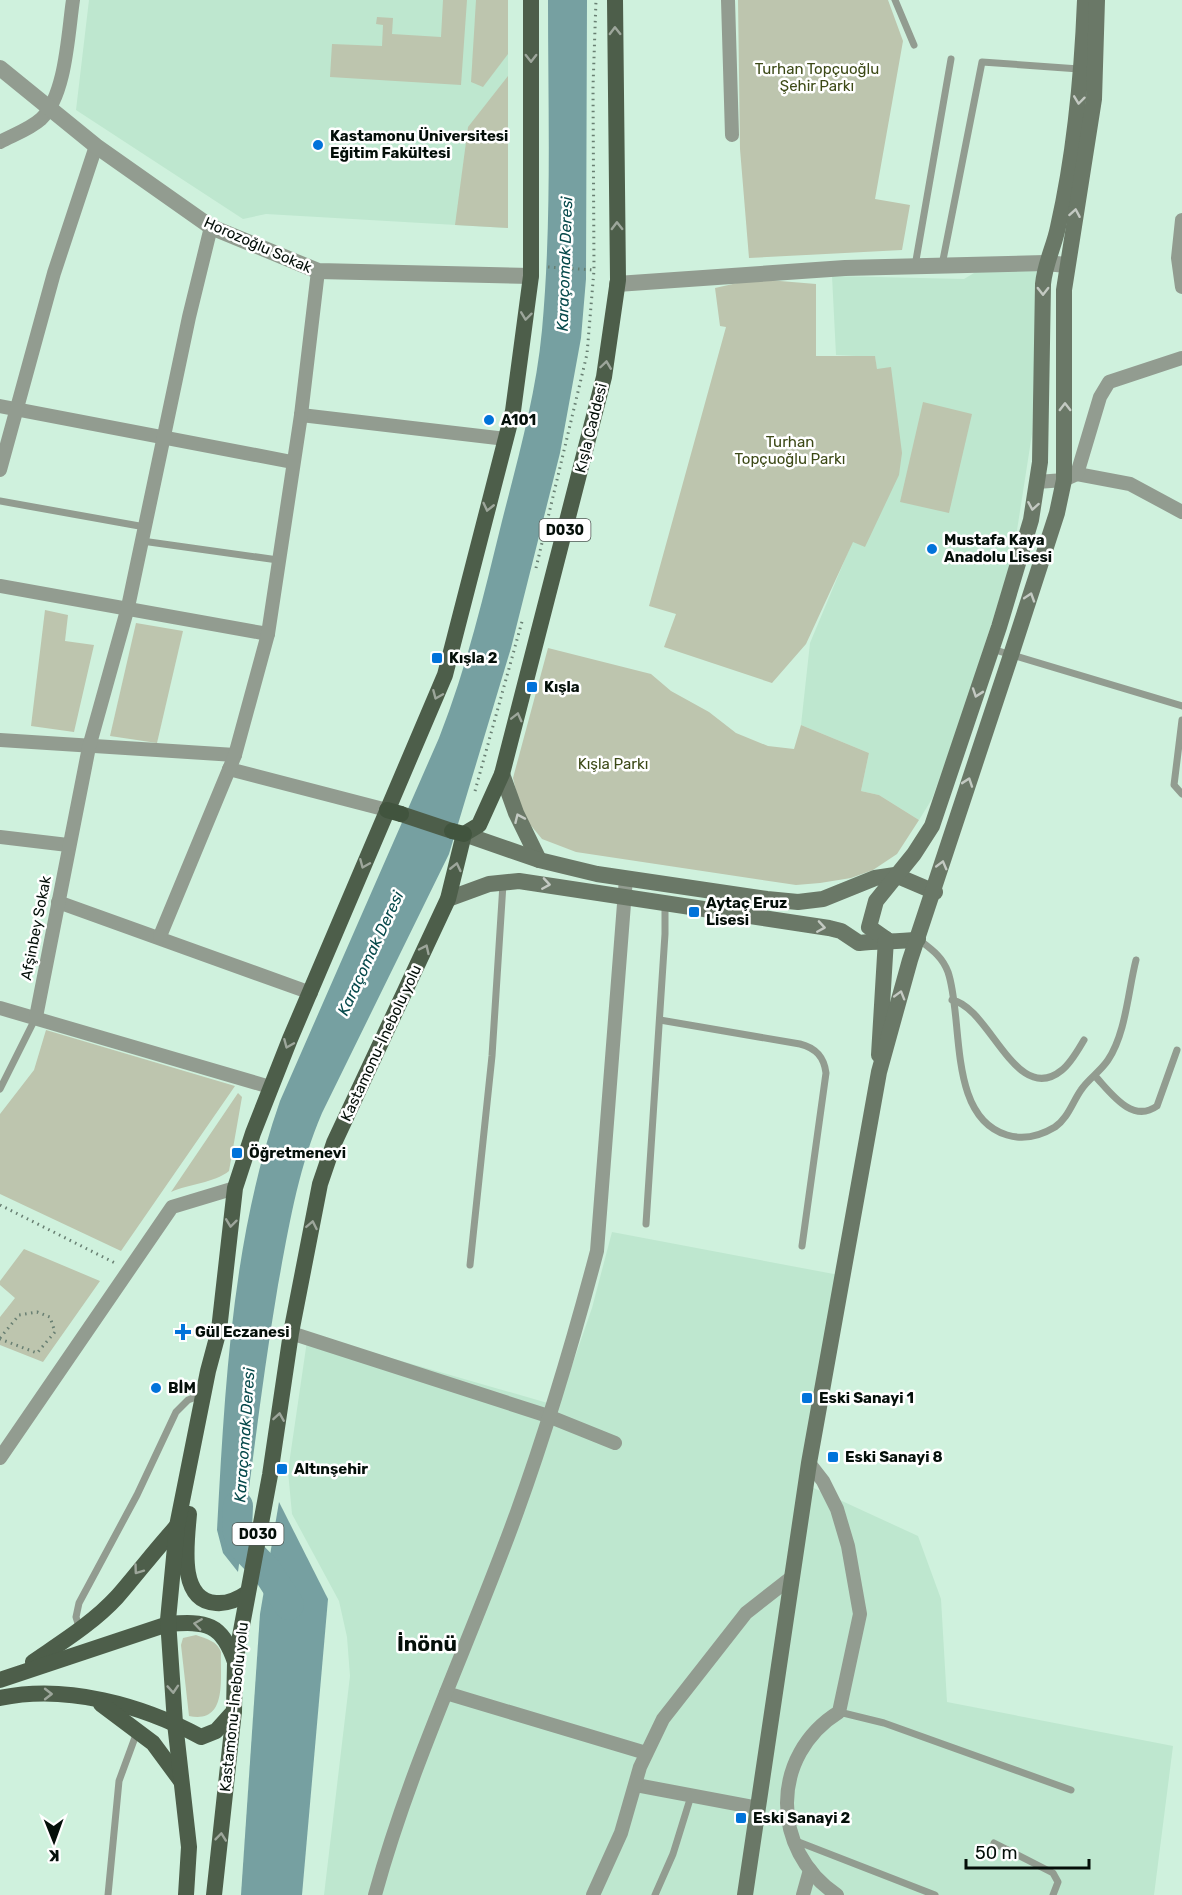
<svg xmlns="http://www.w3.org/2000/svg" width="1182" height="1895" font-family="Rubik,sans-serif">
<rect width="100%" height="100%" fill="#cff1dd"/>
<g fill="#bee7cf">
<path d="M89 0H508V228L266 214 243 219 76 110Z"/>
<path d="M1037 269 1032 434 1013 556 962 716 932 799 919 820 879 795 861 791 869 753 801 725 810 643 889 454 875 357 836 355 832 276 964 279 979 270Z"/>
<path d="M612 1232 839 1275 805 1484 918 1536 941 1599 947 1702 1173 1746 1154 1895H324L350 1676 347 1637 339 1601 292 1514 288 1471 308 1334 558 1406 592 1308Z"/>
</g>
<g fill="#bdc5ae">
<path d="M443 0H467L461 85 330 77 332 44 382 46 383 25 376 24 377 17 393 18 392 34 441 37Z"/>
<path d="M476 0H508V54L483 87 471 82Z"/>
<path d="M738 0H888L903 41 875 199 910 205 902 250 749 258 740 149Z"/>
<path d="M508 76V228L455 225 468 127Z"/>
<path d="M755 279 816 284V356H875L877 369 891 367 902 453 899 475 865 547 853 542 806 644 772 683 664 647 676 614 649 606 726 327 720 326 715 288Z"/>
<path d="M923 402 972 414 949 513 900 502Z"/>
<path d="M45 610 68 615 65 641 94 645 74 732 31 726Z"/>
<path d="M136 623 183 631 157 743 110 736Z"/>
<path d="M548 648 651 674 671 691 709 712 736 733 768 746 794 749 801 725 869 753 861 791 879 795 919 820 897 854 873 870 851 878 820 883 796 885 576 852 542 839 528 822 519 803 513 778Z"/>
<path d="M46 1030 235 1086 121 1251 0 1194V1114L34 1070Z"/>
<path d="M238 1093 242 1097 229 1171C214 1183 189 1184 171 1192Z"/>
<path d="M24 1249 100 1281 43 1362 0 1345V1317L15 1298 0 1285V1281Z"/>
<path d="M196 1635C207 1639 217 1641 221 1652 220 1679 228 1724 189 1716L181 1645 183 1638Z"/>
</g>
<g fill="#76a0a1">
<path d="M548 0H587L586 279 581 338 560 453 511 648 449 854 322 1113C298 1169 289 1226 278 1285 262 1380 251 1476 238 1572L223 1553 217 1530C225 1386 232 1238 280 1101L439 738C467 667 484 594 502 521 518 458 536 395 542 330 552 221 548 110 548 0Z"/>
<path d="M279 1502 328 1599 302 1895H241L260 1614Z"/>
</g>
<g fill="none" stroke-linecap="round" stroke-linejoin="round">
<path stroke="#76a0a1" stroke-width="30" d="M238 1506 237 1529 242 1545 267 1571 289 1605"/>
<g stroke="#687f72" stroke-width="3" stroke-dasharray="1.5 4.5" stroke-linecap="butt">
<path d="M548 267 594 270"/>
<path d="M536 568 587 354 594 270 593 87 596 0"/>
<path d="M475 791 523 618"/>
<path d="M0 1205 117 1264"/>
<path d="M0 1338 19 1315 37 1312 50 1317 55 1332 37 1353 0 1339"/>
</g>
<g stroke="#929c90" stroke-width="7">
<path d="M895 0 914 45"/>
<path d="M942 265 982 62 1079 69"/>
<path d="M915 266 951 59"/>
<path d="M0 501 145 527"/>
<path d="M142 541 278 560"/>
<path d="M992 649 1182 706"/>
<path d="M1182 720 1174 785 1182 794"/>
<path d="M918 939C931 949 942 956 948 972 964 1019 947 1117 1007 1135 1023 1140 1040 1136 1055 1127 1068 1118 1072 1103 1081 1090 1088 1079 1100 1072 1108 1060 1126 1033 1128 991 1136 960"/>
<path d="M952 1000C990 1007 1016 1108 1062 1070 1071 1063 1078 1050 1084 1040"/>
<path d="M660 1020 800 1044C816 1048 824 1057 826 1073L802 1246"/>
<path d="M1095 1076C1111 1093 1132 1124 1157 1106L1177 1050"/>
<path d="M0 1089 36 1017"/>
<path d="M646 1224 665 934V904"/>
<path d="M470 1265 492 1056 503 884"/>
<path d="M80 1630 76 1617 79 1603 137 1495 176 1412 188 1400 201 1395"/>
<path d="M839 1712 884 1723 1071 1790"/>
<path d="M796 1841 935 1895"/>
<path d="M994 1843 1053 1873 1058 1882 1053 1895"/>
<path d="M108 1895 119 1781 137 1732"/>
<path d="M655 1895 673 1854 691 1796"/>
</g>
<g stroke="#929c90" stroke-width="14">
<path d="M728 0 732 135"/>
<path d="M0 142C13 135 30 129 41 119 66 96 68 33 73 0"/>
<path d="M1182 220 1178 258 1182 287"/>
<path d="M0 406 292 462"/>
<path d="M301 415 506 439"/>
<path d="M0 470 54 273 96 146"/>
<path d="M1077 474 1130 484 1182 512"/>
<path d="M1037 482 1064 480 1077 474 1100 397 1109 382 1182 358"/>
<path d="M0 586 268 634"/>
<path d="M0 740 235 755"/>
<path d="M229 769 387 810"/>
<path d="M0 837 68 845"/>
<path d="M58 902 311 993"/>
<path d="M160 936 235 755 268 634 301 415 318 271"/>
<path d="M0 1008 270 1087"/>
<path d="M36 1017 89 747 128 607 189 317 211 227"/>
<path d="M291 1333 548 1416 615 1443"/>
<path d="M0 1458 172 1207 235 1188"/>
<path d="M809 1463 823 1481 837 1509 848 1546 860 1614 839 1712C770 1755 770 1850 837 1895"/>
<path d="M446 1693 646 1753"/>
<path d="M636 1785 758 1808"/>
<path d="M375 1895C411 1763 471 1640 517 1512 548 1426 574 1338 597 1251L626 878"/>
<path d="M593 1895 621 1833 640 1767 663 1719 746 1613 792 1577"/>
<path d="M803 1895 810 1870"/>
</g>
<g stroke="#929c90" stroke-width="16">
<path d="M0 68 96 146 211 227 318 271 531 276"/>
<path d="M617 284 845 268 1045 263 1067 265"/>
</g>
<g stroke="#6a7867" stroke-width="16">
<path d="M502 774 516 813 539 860"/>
<path d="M464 834 539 860 597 874 767 899 798 902 823 899 875 878 895 875 935 892"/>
<path d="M448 899 489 884 519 881 829 928 841 931 859 943C879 940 898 943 918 939"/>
<path d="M886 939 869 927 876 901 914 854 932 826 999 627 1031 520 1040 462 1043 284C1045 263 1054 247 1058 227 1075 152 1082 76 1085 0"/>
<path d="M879 1055 886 939"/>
<path d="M745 1895 809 1463 879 1072 910 960 1011 655 1057 513 1064 480V290L1094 99 1097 0"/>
</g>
<g stroke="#4d5e4a" stroke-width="16">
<path d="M401 814 452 831"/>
<path d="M189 1514C187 1540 177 1601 216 1603 228 1604 237 1600 247 1593"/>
<path d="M33 1662C62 1642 93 1623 117 1597 137 1574 156 1549 177 1526"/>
<path d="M0 1680 168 1624C206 1621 222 1623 235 1662"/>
<path d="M0 1698C66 1684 142 1705 201 1737L216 1731 234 1711"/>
<path d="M101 1704 153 1743 181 1781"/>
<path d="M186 1895 189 1847 175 1723 168 1620 177 1526 208 1371 219 1330 235 1188 253 1133 290 1039 445 675 513 411 531 276V0"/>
<path d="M214 1895 234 1711 235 1663 270 1475 291 1333 320 1184 334 1143 448 899 464 834 479 825 502 774 604 377 618 280 615 0"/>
</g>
<g stroke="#41543e" stroke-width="16">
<path d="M387 810 401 814"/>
<path d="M452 831 464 834"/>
</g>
</g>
<defs><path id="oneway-chevron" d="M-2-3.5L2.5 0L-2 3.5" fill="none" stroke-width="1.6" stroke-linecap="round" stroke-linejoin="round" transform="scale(1.5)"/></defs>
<g stroke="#9da69b">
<use href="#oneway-chevron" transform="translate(615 31) rotate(-91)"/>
<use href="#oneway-chevron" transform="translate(531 58) rotate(90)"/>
<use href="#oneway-chevron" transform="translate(617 226) rotate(-91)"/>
<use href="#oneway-chevron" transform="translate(526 316) rotate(97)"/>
<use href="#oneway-chevron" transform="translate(606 365) rotate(-82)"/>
<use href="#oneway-chevron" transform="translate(488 507) rotate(103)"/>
<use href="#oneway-chevron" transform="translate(437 695) rotate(113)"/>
<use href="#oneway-chevron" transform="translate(517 717) rotate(-76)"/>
<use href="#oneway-chevron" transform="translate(364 864) rotate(113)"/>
<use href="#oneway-chevron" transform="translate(456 867) rotate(-77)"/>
<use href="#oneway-chevron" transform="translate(425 949) rotate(-65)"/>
<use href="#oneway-chevron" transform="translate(288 1044) rotate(113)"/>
<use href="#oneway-chevron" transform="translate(231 1223) rotate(97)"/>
<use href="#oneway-chevron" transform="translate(312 1225) rotate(-79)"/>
<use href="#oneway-chevron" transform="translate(279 1417) rotate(-81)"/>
<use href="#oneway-chevron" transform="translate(138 1570) rotate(126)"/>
<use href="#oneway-chevron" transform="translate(198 1624) rotate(-172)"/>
<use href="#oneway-chevron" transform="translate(173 1689) rotate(86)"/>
<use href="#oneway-chevron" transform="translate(48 1694)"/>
<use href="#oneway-chevron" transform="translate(221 1837) rotate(-84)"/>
</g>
<g stroke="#c3c9c2">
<use href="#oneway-chevron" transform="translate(1079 100) rotate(97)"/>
<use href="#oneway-chevron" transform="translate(1075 213) rotate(-80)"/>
<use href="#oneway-chevron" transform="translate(1043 291) rotate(90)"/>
<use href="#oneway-chevron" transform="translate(1065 407) rotate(-90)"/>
<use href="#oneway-chevron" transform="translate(1033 506) rotate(100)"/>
<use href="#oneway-chevron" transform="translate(1030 597) rotate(-72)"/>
<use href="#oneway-chevron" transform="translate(977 693) rotate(109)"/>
<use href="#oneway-chevron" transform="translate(968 782) rotate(-71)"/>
<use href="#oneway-chevron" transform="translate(519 818) rotate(-114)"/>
<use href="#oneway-chevron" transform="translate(942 865) rotate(-75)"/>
<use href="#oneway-chevron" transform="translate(546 884) rotate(9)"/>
<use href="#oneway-chevron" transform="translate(821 927) rotate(9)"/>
<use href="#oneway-chevron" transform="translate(900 995) rotate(-74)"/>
</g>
<g fill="#0173da" stroke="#fff" stroke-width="2">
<circle cx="318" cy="145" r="6"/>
<circle cx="489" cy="420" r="6"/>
<circle cx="932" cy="549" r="6"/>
<rect x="431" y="652" width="12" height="12" rx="3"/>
<rect x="526" y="681" width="12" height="12" rx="3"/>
<rect x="688" y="906" width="12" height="12" rx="3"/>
<rect x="231" y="1147" width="12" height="12" rx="3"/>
<path d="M180 1323h6v6h6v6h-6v6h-6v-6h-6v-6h6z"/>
<circle cx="156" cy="1388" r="6"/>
<rect x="801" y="1392" width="12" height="12" rx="3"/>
<rect x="827" y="1451" width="12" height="12" rx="3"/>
<rect x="276" y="1463" width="12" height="12" rx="3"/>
<rect x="735" y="1812" width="12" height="12" rx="3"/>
</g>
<g text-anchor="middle" stroke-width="5" stroke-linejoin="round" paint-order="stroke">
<g fill="#fff" stroke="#4f5753" stroke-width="1.5">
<rect x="539.5" y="519" width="51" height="22" rx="4.5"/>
<rect x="232.5" y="1523" width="51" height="22" rx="4.5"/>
</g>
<g font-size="14" font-weight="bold" fill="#040f09">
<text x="565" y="535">D030</text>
<text x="258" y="1539">D030</text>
</g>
<g font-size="15" fill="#3c4916" stroke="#fff">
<text x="817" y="74">Turhan Topçuoğlu<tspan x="817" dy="17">Şehir Parkı</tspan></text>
<text x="790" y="447">Turhan<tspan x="790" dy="17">Topçuoğlu Parkı</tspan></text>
<text x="613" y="769">Kışla Parkı</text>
</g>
<g font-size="15" font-weight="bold" fill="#040f09" stroke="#fff" text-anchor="start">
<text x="330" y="141">Kastamonu Üniversitesi<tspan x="330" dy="17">Eğitim Fakültesi</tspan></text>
<text x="501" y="425">A101</text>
<text x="944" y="545">Mustafa Kaya<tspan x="944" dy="17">Anadolu Lisesi</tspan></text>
<text x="449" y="663">Kışla 2</text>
<text x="544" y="692">Kışla</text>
<text x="706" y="908">Aytaç Eruz<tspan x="706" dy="17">Lisesi</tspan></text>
<text x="249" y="1158">Öğretmenevi</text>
<text x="195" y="1337">Gül Eczanesi</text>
<text x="168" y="1393">BİM</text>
<text x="819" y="1403">Eski Sanayi 1</text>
<text x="845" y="1462">Eski Sanayi 8</text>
<text x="294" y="1474">Altınşehir</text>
<text x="753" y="1823">Eski Sanayi 2</text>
</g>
<g font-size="15" fill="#040f09" stroke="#fff">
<text transform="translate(258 245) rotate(24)" y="5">Horozoğlu Sokak</text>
<text transform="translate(591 428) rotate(-76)" y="5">Kışla Caddesi</text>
<text transform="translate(36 928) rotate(-79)" y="5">Afşinbey Sokak</text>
<text transform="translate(381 1043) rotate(-65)" y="5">Kastamonu-İnebolu yolu</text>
<text transform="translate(234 1707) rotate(-84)" y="5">Kastamonu-İnebolu yolu</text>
</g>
<g font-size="16" font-style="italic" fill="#06494b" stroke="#fff">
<text transform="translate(564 264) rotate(-88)" y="6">Karaçomak Deresi</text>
<text transform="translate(370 953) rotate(-65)" y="6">Karaçomak Deresi</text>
<text transform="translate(244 1435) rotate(-86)" y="6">Karaçomak Deresi</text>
</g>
<g font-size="21" font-weight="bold" fill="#040f09" stroke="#fff">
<text x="427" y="1651">İnönü</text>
</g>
</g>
<g transform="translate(54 1841) rotate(179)" stroke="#ffffff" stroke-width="4.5" paint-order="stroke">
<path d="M0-4.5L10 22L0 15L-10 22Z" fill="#040f09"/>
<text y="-9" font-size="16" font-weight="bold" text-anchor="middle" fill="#040f09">K</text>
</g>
<path d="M966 1859v9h123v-9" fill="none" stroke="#040f09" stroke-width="3"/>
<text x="975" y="1859" font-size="18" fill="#040f09" stroke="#ffffff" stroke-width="4.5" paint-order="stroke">50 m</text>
</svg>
